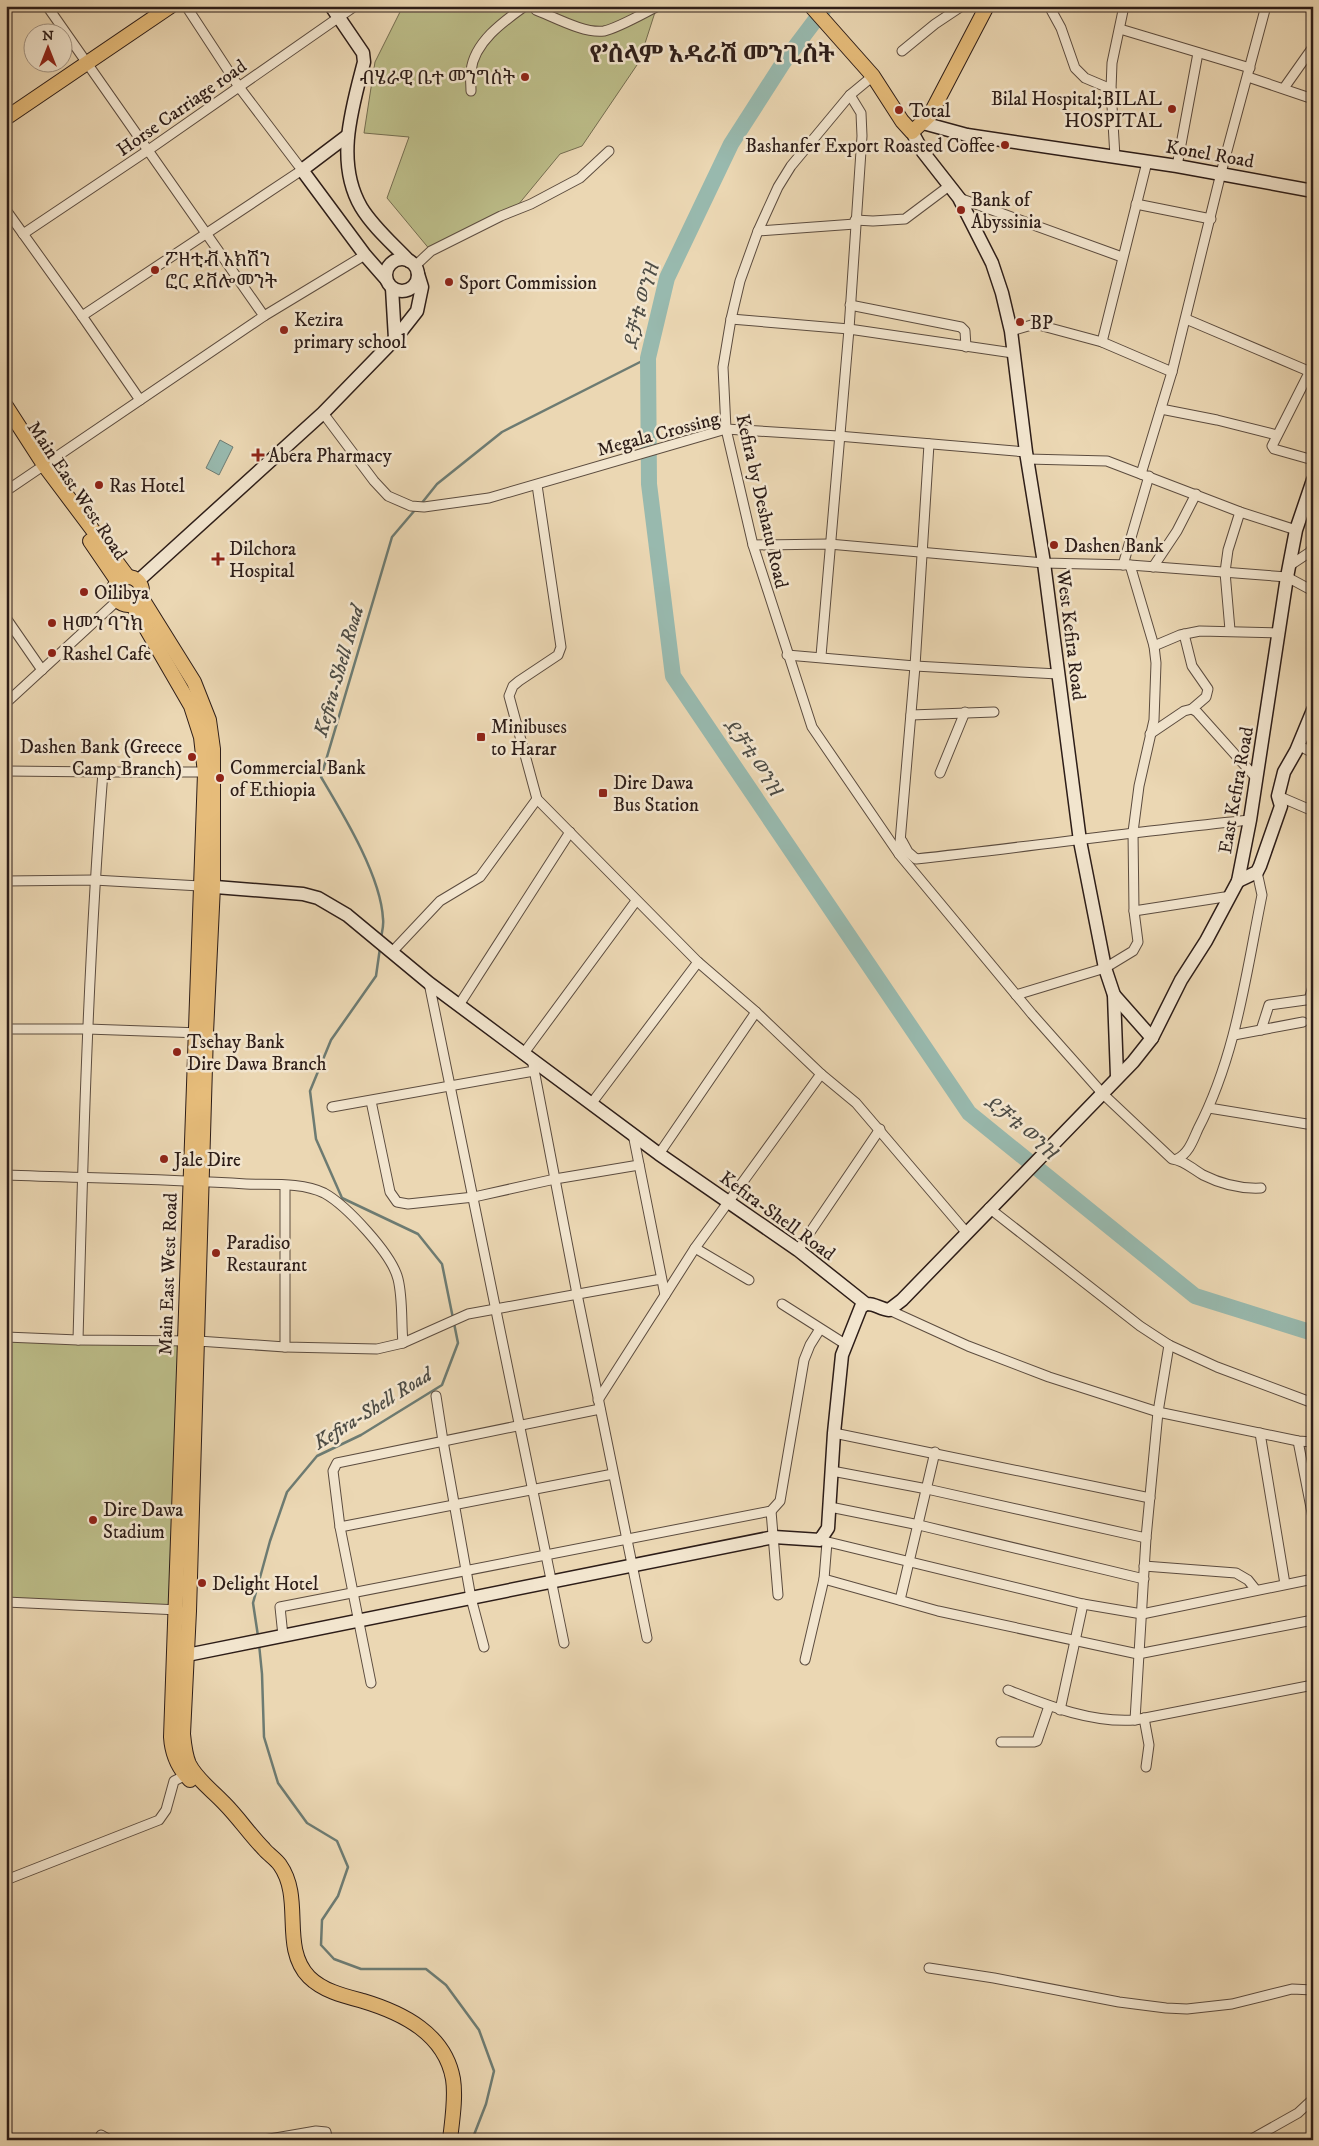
<svg xmlns="http://www.w3.org/2000/svg" width="1319" height="2146" font-family="'IM FELL DW Pica','Noto Serif Ethiopic',serif">
<rect width="100%" height="100%" fill="#ebd7b3"/>
<filter id="stains"><feTurbulence type="fractalNoise" baseFrequency=".004" numOctaves="4"/><feColorMatrix values="0 0 0 0 .2 0 0 0 0 .09 0 0 0 0 .02 0 0 0 .5 -.17"/></filter>
<radialGradient id="worn" r=".72"><stop offset=".6" stop-color="#630" stop-opacity="0"/><stop offset="1" stop-color="#630" stop-opacity=".3"/></radialGradient>
<g fill="#bcbd89" stroke="#746d50">
<path d="M403 6H657L639 62 582 146 560 154 513 211 431 251 387 198 409 137 364 133 375 62Z"/>
<path d="M6 1337 184 1341 177 1610 6 1602Z"/>
</g>
<path fill="#98b9ae" stroke="#6d7b72" d="M220 440 233 447 219 475 206 468Z"/>
<g fill="none" stroke-linecap="round" stroke-linejoin="round">
<g stroke="#6d7b72" stroke-width="2.5">
<path d="M421 504 437 484 502 432 648 358"/>
<path d="M381 938C382 932 384 925 383 919 381 876 343 814 321 777L392 537 415 510"/>
<path d="M258 1636 253 1603 270 1541 287 1492 317 1456 361 1435 442 1385 458 1343 442 1264 418 1234 342 1198 316 1139 310 1091 331 1040 376 976 380 948"/>
<path d="M259 1644 262 1674 264 1737 278 1783 307 1823 337 1841 348 1867 338 1896 322 1920 321 1945 334 1959 361 1969H426L446 1985 479 2030 494 2071 486 2104 472 2140"/>
</g>
<path stroke="#98b9ae" stroke-width="16" d="M826 6 783 63 731 144 667 278 648 358 649 484 673 676 969 1113 1195 1296 1313 1333"/>
<g stroke="#5c4c3f" stroke-width="11">
<g id="street">
<path d="M533 6 536 10C554 17 585 34 604 31 618 28 644 13 658 6"/>
<path d="M1049 6 1061 28 1075 68 1085 78 1111 89"/>
<path d="M1120 29 1250 68"/>
<path d="M902 51 935 24 962 6"/>
<path d="M873 76 850 95 791 166 778 187 758 231 740 281 731 319 723 367 726 429 753 545 812 727 899 854 1032 1014 1103 1094 1172 1159C1183 1160 1193 1169 1203 1175 1221 1184 1241 1189 1261 1188"/>
<path d="M1248 77 1313 99"/>
<path d="M1284 88 1313 47"/>
<path d="M471 91C471 85 470 78 471 71 474 42 504 21 525 6"/>
<path d="M1115 157 1111 89 1112 63 1124 6"/>
<path d="M1177 166 1198 53"/>
<path d="M959 198 1122 257"/>
<path d="M1136 204 1211 219"/>
<path d="M6 210 82 316"/>
<path d="M855 220 873 221 905 219 949 186"/>
<path d="M758 231 855 224"/>
<path d="M23 234 147 151 355 6"/>
<path d="M415 266 431 251 501 216 531 204 580 178 609 151"/>
<path d="M850 305 961 327 965 331 966 347"/>
<path d="M264 316 365 255"/>
<path d="M731 319 849 329 1013 353"/>
<path d="M1186 319 1313 373"/>
<path d="M1011 331 1035 324 1102 342 1172 372"/>
<path d="M1102 342 1147 162"/>
<path d="M1313 365 1272 446 1274 449 1313 460"/>
<path d="M140 400 82 316 302 170 239 87 186 6"/>
<path d="M1161 409 1217 420 1277 435"/>
<path d="M323 413 374 481 388 496 411 506 424 507 489 498 726 429 838 436 1026 452"/>
<path d="M1027 459 1107 461 1240 512 1296 530"/>
<path d="M1141 474 1172 372 1221 173 1266 6"/>
<path d="M537 485 561 647 558 655 519 681 513 686 509 696 537 799 698 962 756 1012 821 1074 856 1103 966 1232"/>
<path d="M6 491 264 316 47 6"/>
<path d="M753 545 829 544 1044 563 1130 565 1287 577 1313 591"/>
<path d="M1123 565 1149 476"/>
<path d="M1289 566 1310 552 1313 546"/>
<path d="M1153 567 1177 531 1196 494"/>
<path d="M6 618 42 670"/>
<path d="M1230 630 1225 572 1228 550 1240 512"/>
<path d="M1184 634 1192 666 1208 689 1206 697 1192 709"/>
<path d="M1154 646 1180 635 1200 631 1279 633"/>
<path d="M787 655 915 666 1058 674"/>
<path d="M821 656 849 329 862 136 861 113 850 95"/>
<path d="M6 703 118 600"/>
<path d="M911 715 994 712"/>
<path d="M1150 734 1184 711 1192 709 1197 712 1257 779"/>
<path d="M1298 745 1313 753"/>
<path d="M6 771 103 772"/>
<path d="M940 773 965 712"/>
<path d="M1278 796 1313 811"/>
<path d="M902 841 908 852 916 859C1028 847 1139 831 1250 820"/>
<path d="M899 854 915 666 929 444"/>
<path d="M6 881 94 880 200 886"/>
<path d="M1134 911 1231 896"/>
<path d="M392 952 440 901 480 877 537 799"/>
<path d="M429 983 564 1643"/>
<path d="M1016 995 1105 968 1133 951 1138 942 1134 911 1133 832 1139 786 1154 720 1156 663 1154 646 1130 565"/>
<path d="M1309 1000 1313 986"/>
<path d="M459 1005 570 832"/>
<path d="M6 1029H87L201 1033"/>
<path d="M1261 1030 1269 1005 1313 999"/>
<path d="M1234 1035 1303 1022"/>
<path d="M524 1053 636 901"/>
<path d="M532 1059 577 1294 647 1638"/>
<path d="M371 1101 390 1192 397 1202 408 1204 474 1197 555 1179 639 1165"/>
<path d="M591 1104 698 962"/>
<path d="M332 1107 534 1071"/>
<path d="M1209 1108 1313 1125"/>
<path d="M633 1134 665 1295"/>
<path d="M659 1154 756 1012"/>
<path d="M1177 1159C1189 1153 1193 1140 1198 1129 1236 1056 1246 974 1262 895L1257 872"/>
<path d="M6 1175C86 1178 166 1179 246 1184 270 1185 302 1182 324 1193 346 1205 392 1254 398 1279 403 1299 401 1323 403 1343"/>
<path d="M989 1208 1140 1326 1169 1345 1217 1367 1313 1403"/>
<path d="M695 1248 749 1280"/>
<path d="M798 1250 880 1129"/>
<path d="M782 1304 845 1344"/>
<path d="M889 1310 968 1346 1049 1377 1158 1412 1298 1441 1313 1442"/>
<path d="M6 1337 78 1340 198 1341 285 1347 377 1349 403 1343 468 1314 661 1279"/>
<path d="M78 1340C83 1150 88 961 103 772H208"/>
<path d="M285 1347V1186"/>
<path d="M436 1396 443 1441 471 1598 484 1647"/>
<path d="M598 1400 695 1248 821 1074"/>
<path d="M834 1433 1150 1498"/>
<path d="M1260 1433 1285 1584"/>
<path d="M1298 1441 1313 1518"/>
<path d="M832 1471 927 1489 1146 1538"/>
<path d="M830 1507 919 1525 1144 1579"/>
<path d="M771 1511 778 1595"/>
<path d="M340 1527 613 1474"/>
<path d="M820 1540 1083 1604 1142 1614 1313 1579"/>
<path d="M1144 1566 1236 1573 1248 1580 1256 1590"/>
<path d="M824 1579 938 1611 1138 1654 1313 1620"/>
<path d="M900 1600 935 1452"/>
<path d="M6 1602 179 1610"/>
<path d="M283 1636 280 1607 771 1511 780 1501 804 1360 810 1345 820 1329"/>
<path d="M805 1660 824 1579 827 1542"/>
<path d="M371 1683 340 1527 333 1471 337 1463 600 1409"/>
<path d="M1008 1690C1049 1706 1091 1723 1135 1720L1313 1685"/>
<path d="M1060 1710 1083 1604"/>
<path d="M1144 1718 1149 1745 1146 1767"/>
<path d="M1135 1720 1146 1538 1158 1412 1169 1345"/>
<path d="M1001 1742H1034L1037 1741 1049 1706"/>
<path d="M6 1880 159 1820 166 1810 174 1781 190 1773"/>
<path d="M929 1968 994 1978 1119 2002 1166 2008 1187 2009 1232 2004 1292 1989 1313 1990"/>
<path d="M101 2135 110 2140"/>
<path d="M264 2140 316 2131 326 2132 328 2140"/>
<path d="M1227 2140H1251"/>
<path d="M1250 2140 1298 2113 1313 2099"/>
</g>
</g>
<g stroke="#2d1d18" stroke-width="15">
<g id="secondary">
<path d="M331 6 363 53 364 62C352 108 335 162 361 207 373 227 393 244 409 261"/>
<path d="M923 123 967 135 1177 166 1313 191"/>
<path d="M912 132 923 152 959 198 992 263 1002 293 1011 331 1026 452 1044 563 1080 841 1105 968 1114 995 1117 1076"/>
<path d="M347 136 302 170 365 255 386 279"/>
<circle cx="402" cy="275" r="16"/>
<path d="M392 288 395 339"/>
<path d="M138 581 323 413 395 339 417 311 422 287 418 274"/>
<path d="M1238 881 1257 872 1260 866 1281 806 1278 796 1284 772 1296 751 1313 710"/>
<path d="M203 886 303 894 318 898 347 915 429 983 659 1154 798 1250 866 1304C874 1303 880 1309 889 1310L902 1300 1133 1062 1152 1038 1181 980 1206 941 1238 881 1250 820 1287 577 1296 530 1313 480"/>
<path d="M1114 995 1152 1038"/>
<path d="M177 1655H187L774 1537 820 1540 828 1528 834 1433 842 1355 861 1307 866 1304"/>
</g>
</g>
<g stroke="#2d1d18" stroke-width="16">
<g id="primary">
<path d="M811 6 873 76 902 121 912 132 930 115 987 6"/>
<path d="M6 118 171 6"/>
<path d="M6 406 44 465 128 577"/>
<path d="M90 541 118 582"/>
<circle cx="128" cy="591" r="14"/>
<path d="M141 597 194 682 209 720 213 749V886L206 1033 189 1611 183 1734C184 1744 185 1755 189 1764 197 1780 212 1790 224 1803 239 1818 250 1835 264 1849 269 1855 276 1859 280 1865 304 1899 280 1947 309 1977 323 1991 344 1996 363 2001 403 2013 445 2034 453 2079 456 2098 452 2121 450 2140"/>
<path d="M132 604 191 706 201 737 205 773 171 1737C172 1753 178 1768 190 1780"/>
</g>
</g>
<use href="#street" stroke="#f2e5ce" stroke-width="9"/>
<use href="#secondary" stroke="#f2e5ce" stroke-width="12"/>
<use href="#primary" stroke="#e6bc7a" stroke-width="14"/>
</g>
<g fill="#8f2418" stroke="#f2e5ce" stroke-width="2">
<circle cx="525" cy="77" r="5"/>
<circle cx="1172" cy="109" r="5"/>
<circle cx="899" cy="110" r="5"/>
<circle cx="1005" cy="145" r="5"/>
<circle cx="961" cy="210" r="5"/>
<circle cx="155" cy="270" r="5"/>
<circle cx="449" cy="282" r="5"/>
<circle cx="1020" cy="322" r="5"/>
<circle cx="284" cy="330" r="5"/>
<path d="M255.5 447.5h5v5h5v5h-5v5h-5v-5h-5v-5h5z"/>
<circle cx="99" cy="485" r="5"/>
<circle cx="1054" cy="545" r="5"/>
<path d="M215.5 551.5h5v5h5v5h-5v5h-5v-5h-5v-5h5z"/>
<circle cx="84" cy="592" r="5"/>
<circle cx="52" cy="623" r="5"/>
<circle cx="52" cy="653" r="5"/>
<rect x="476" y="732" width="10" height="10" rx="2.5"/>
<circle cx="192" cy="757" r="5"/>
<circle cx="220" cy="778" r="5"/>
<rect x="598" y="788" width="10" height="10" rx="2.5"/>
<circle cx="177" cy="1052" r="5"/>
<circle cx="164" cy="1159" r="5"/>
<circle cx="216" cy="1253" r="5"/>
<circle cx="93" cy="1520" r="5"/>
<circle cx="202" cy="1583" r="5"/>
</g>
<g text-anchor="middle" stroke-width="5" stroke-linejoin="round" paint-order="stroke">
<g font-size="19" fill="#2d1d18" stroke="#f2e5ce" text-anchor="start">
<text x="515" y="84" text-anchor="end">ብሄራዊ ቤተ መንግስት</text>
<text x="1162" y="105" text-anchor="end">Bilal Hospital;BILAL<tspan x="1162" dy="22">HOSPITAL</tspan></text>
<text x="909" y="117">Total</text>
<text x="995" y="152" text-anchor="end">Bashanfer Export Roasted Coffee</text>
<text x="971" y="206">Bank of<tspan x="971" dy="22">Abyssinia</tspan></text>
<text x="165" y="266">ፖዘቲቭ አክሽን<tspan x="165" dy="22">ፎር ደቨሎመንት</tspan></text>
<text x="459" y="289">Sport Commission</text>
<text x="294" y="326">Kezira<tspan x="294" dy="22">primary school</tspan></text>
<text x="1030" y="329">BP</text>
<text x="268" y="462">Abera Pharmacy</text>
<text x="109" y="492">Ras Hotel</text>
<text x="1064" y="552">Dashen Bank</text>
<text x="229" y="555">Dilchora<tspan x="229" dy="22">Hospital</tspan></text>
<text x="94" y="599">Oilibya</text>
<text x="62" y="630">ዘመን ባንክ</text>
<text x="62" y="660">Rashel Cafe</text>
<text x="491" y="733">Minibuses<tspan x="491" dy="22">to Harar</tspan></text>
<text x="182" y="753" text-anchor="end">Dashen Bank (Greece<tspan x="182" dy="22">Camp Branch)</tspan></text>
<text x="230" y="774">Commercial Bank<tspan x="230" dy="22">of Ethiopia</tspan></text>
<text x="613" y="789">Dire Dawa<tspan x="613" dy="22">Bus Station</tspan></text>
<text x="187" y="1048">Tsehay Bank<tspan x="187" dy="22">Dire Dawa Branch</tspan></text>
<text x="174" y="1166">Jale Dire</text>
<text x="226" y="1249">Paradiso<tspan x="226" dy="22">Restaurant</tspan></text>
<text x="103" y="1516">Dire Dawa<tspan x="103" dy="22">Stadium</tspan></text>
<text x="212" y="1590">Delight Hotel</text>
</g>
<g font-size="19" fill="#2d1d18" stroke="#f2e5ce">
<text transform="translate(181 107) rotate(-35)" y="7">Horse Carriage road</text>
<text transform="translate(1210 153) rotate(10)" y="7">Konel Road</text>
<text transform="translate(658 433) rotate(-15)" y="7">Megala Crossing</text>
<text transform="translate(78 490) rotate(56)" y="7">Main East West Road</text>
<text transform="translate(763 501) rotate(77)" y="7">Kefira by Deshatu Road</text>
<text transform="translate(1072 635) rotate(83)" y="7">West Kefira Road</text>
<text transform="translate(1235 790) rotate(-80)" y="7">East Kefira Road</text>
<text transform="translate(778 1215) rotate(36)" y="7">Kefira-Shell Road</text>
<text transform="translate(167 1274) rotate(-88)" y="7">Main East West Road</text>
</g>
<g font-size="20" font-style="italic" fill="#4d4c45" stroke="#f2e5ce">
<text transform="translate(641 306) rotate(-75)" y="7">ደቻቱ ወንዝ</text>
<text transform="translate(338 671) rotate(-74)" y="7">Kefira-Shell Road</text>
<text transform="translate(753 757) rotate(56)" y="7">ደቻቱ ወንዝ</text>
<text transform="translate(1021 1127) rotate(40)" y="7">ደቻቱ ወንዝ</text>
<text transform="translate(372 1408) rotate(-32)" y="7">Kefira-Shell Road</text>
</g>
<g font-size="24" font-weight="bold" fill="#2d1d18" stroke="#f2e5ce">
<text x="712" y="62">የ'ሰላም አዳራሽ መንጊስት</text>
</g>
</g>
<rect width="1319" height="2146" fill="none" stroke="#ebd7b3" stroke-width="25"/>
<rect x="8" y="8" width="1304" height="2131" fill="none" stroke="#2d1d18" stroke-width="2.5"/>
<rect x="12" y="12" width="1294" height="2121" fill="none" stroke="#2d1d18"/>
<g transform="translate(48 48)"><circle r="24" fill="#f2e5ce" stroke="#a39585"/>
<path d="M0-4L9 19L0 12L-9 19Z" fill="#8f2418"/>
<text y="-8" font-size="14" font-weight="bold" text-anchor="middle" fill="#2d1d18">N</text>
</g>
<rect width="100%" height="100%" filter="url(#stains)"/>
<rect width="100%" height="100%" fill="url(#worn)"/>
</svg>
